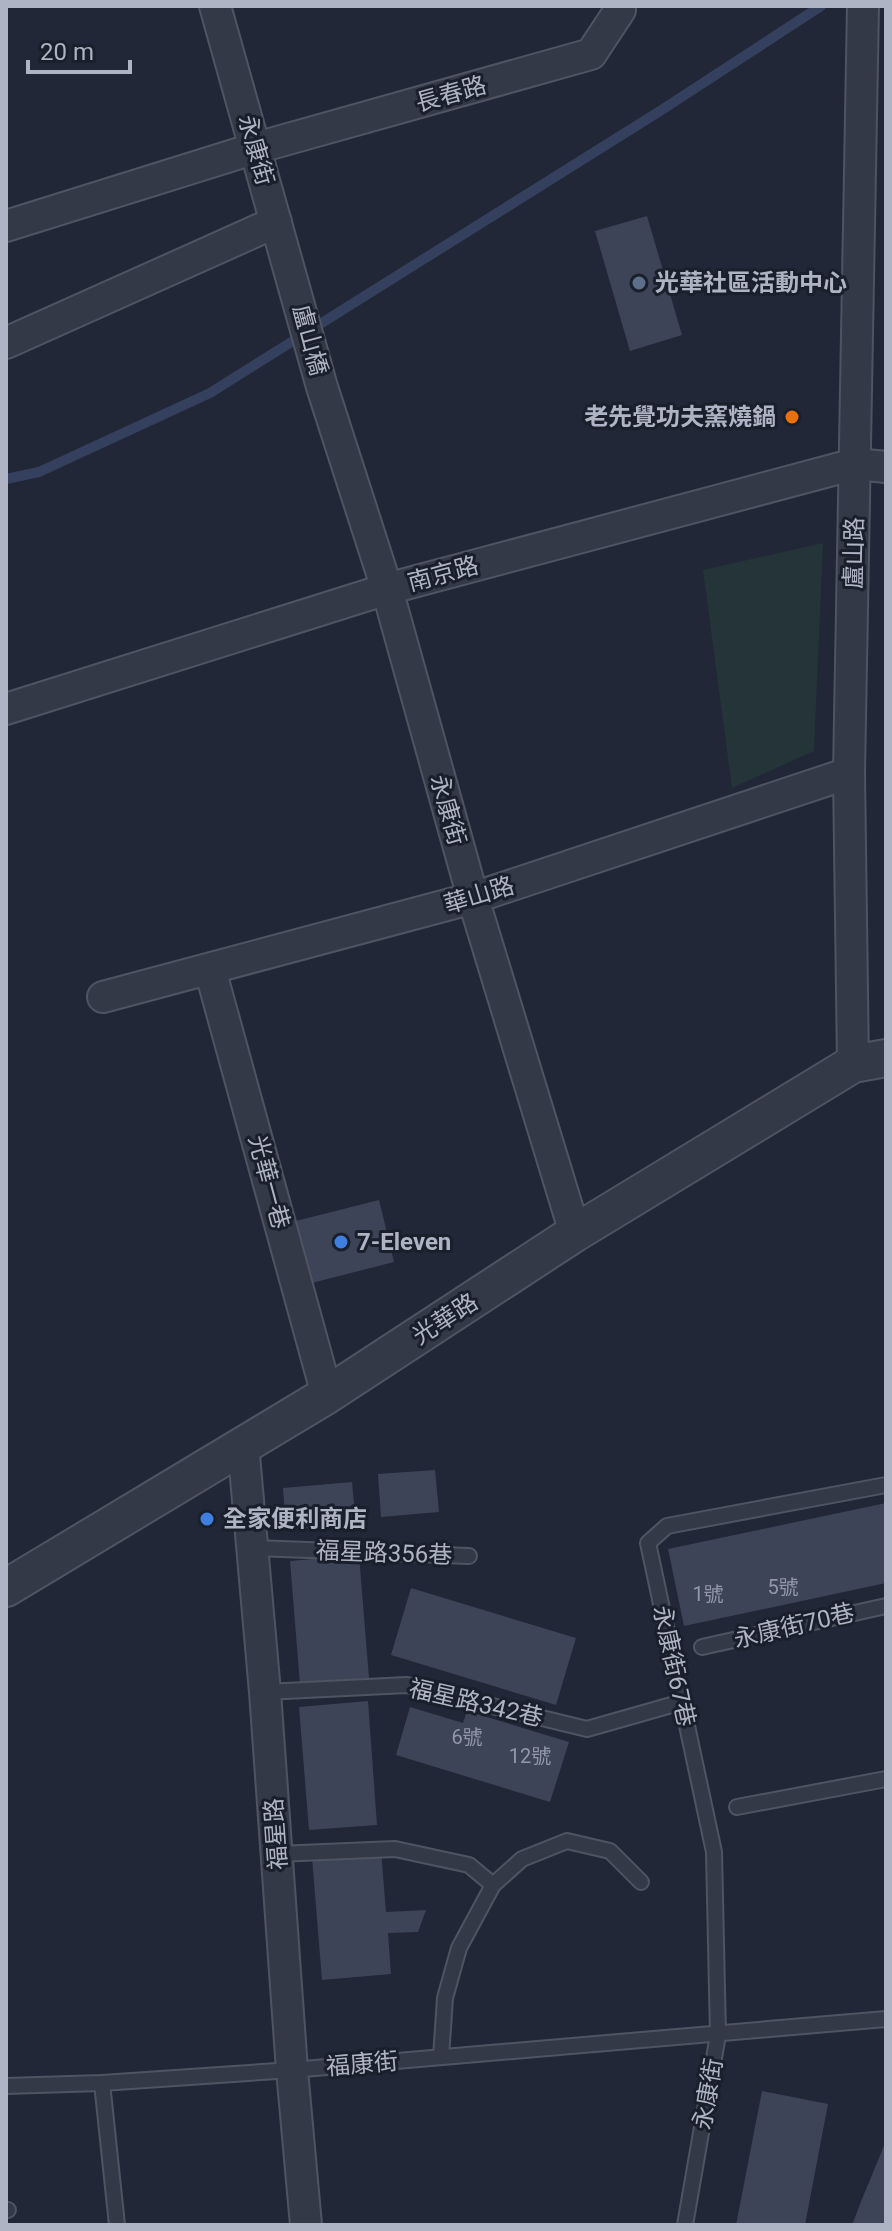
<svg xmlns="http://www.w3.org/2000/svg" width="892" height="2231" font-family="Roboto,'Noto Sans TC',sans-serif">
<rect width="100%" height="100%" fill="#212737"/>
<path fill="#243439" d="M823 543 814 751 732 788 703 570Z"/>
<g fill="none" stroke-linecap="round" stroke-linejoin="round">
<path stroke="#35405e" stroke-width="10" d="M6 479 39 472 210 393 660 111 821 6"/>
</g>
<g fill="#3d4457">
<path d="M647 216 682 335 630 351 595 231Z"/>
<path d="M379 1200 394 1262 304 1285 288 1223Z"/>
<path d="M435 1470 439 1512 381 1517 378 1474Z"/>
<path d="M352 1482 356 1524 286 1530 283 1488Z"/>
<path d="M886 1503V1583L684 1626 668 1549Z"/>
<path d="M359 1555 369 1678 300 1684 290 1561Z"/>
<path d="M411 1588 576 1638 556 1705 391 1655Z"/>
<path d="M368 1701 377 1825 309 1830 299 1707Z"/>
<path d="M410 1707 463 1723 467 1711 569 1742 550 1802 396 1755Z"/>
<path d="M381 1851 386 1912 426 1910 418 1932 388 1933 391 1974 322 1980 312 1857Z"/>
<path d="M762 2091 828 2104 805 2225H736Z"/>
<path d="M886 2141V2225H852L862 2199Z"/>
</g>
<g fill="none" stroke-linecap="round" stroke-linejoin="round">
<g stroke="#4f5462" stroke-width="18">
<g id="service">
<path d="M251 1548 469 1556"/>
<path d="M702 1647 886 1606"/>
<path d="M265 1692 407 1685 587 1729 682 1702"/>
<path d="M737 1807 886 1779"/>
<path d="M277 1854 395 1849 469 1865 493 1885"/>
<path d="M441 2057 445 1998 459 1948 493 1885 522 1859 567 1841 610 1851 641 1882"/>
<path d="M102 2083 117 2225"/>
<path d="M6 2086 102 2083 292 2070 886 2019"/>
<path d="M6 2210H8"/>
<path d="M685 2225 718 2035 714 1852 648 1543 667 1526 886 1485"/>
</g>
</g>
<g stroke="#4f5462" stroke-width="34">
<g id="minor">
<path d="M215 6 322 387 387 589 473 898 575 1233"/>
<path d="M6 226 256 148 591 54 620 10 619 6"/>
<path d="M6 343 276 222"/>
<path d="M6 709 387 589 855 464 886 467"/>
<path d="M210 969 327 1395"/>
<path d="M103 997 473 898 849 773"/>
<path d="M853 1064 849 773 863 6"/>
<path d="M243 1444 265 1692 292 2070 306 2225"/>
</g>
</g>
<g stroke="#4f5462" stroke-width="40">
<path id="tertiary" d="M6 1588 327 1395 575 1233 853 1064 886 1058"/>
</g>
<use href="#service" stroke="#343948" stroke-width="14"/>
<use href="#minor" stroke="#343948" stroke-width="30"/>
<use href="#tertiary" stroke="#343948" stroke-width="36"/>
</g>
<circle fill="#5c6f8a" stroke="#1a1f2c" stroke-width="3" cx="639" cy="283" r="8"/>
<circle fill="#e8710a" stroke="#1a1f2c" stroke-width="3" cx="792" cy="417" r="8"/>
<g fill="#3f7fe0" stroke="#1a1f2c" stroke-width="3">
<circle cx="341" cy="1242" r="8"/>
<circle cx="207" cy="1519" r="8"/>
</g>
<g text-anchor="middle" stroke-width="6" stroke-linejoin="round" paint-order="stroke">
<g font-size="20" fill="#9298a9">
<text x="783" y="1594">5號</text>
<text x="708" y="1601">1號</text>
<text x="467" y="1744">6號</text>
<text x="530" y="1763">12號</text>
</g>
<g font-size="24" fill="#afb4c4" stroke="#1a1f2c">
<text transform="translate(451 94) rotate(-16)" y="8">長春路</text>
<text transform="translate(256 150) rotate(74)" y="8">永康街</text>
<text transform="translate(310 340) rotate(75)" y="8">盧山橋</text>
<text transform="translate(854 553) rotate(-89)" y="8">盧山路</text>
<text transform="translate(443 574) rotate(-15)" y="8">南京路</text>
<text transform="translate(448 810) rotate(74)" y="8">永康街</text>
<text transform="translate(479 895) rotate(-17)" y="8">華山路</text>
<text transform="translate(269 1182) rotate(75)" y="8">光華一巷</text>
<text transform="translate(445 1319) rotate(-33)" y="8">光華路</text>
<text transform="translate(384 1553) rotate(2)" y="8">福星路356巷</text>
<text transform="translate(794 1626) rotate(-13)" y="8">永康街70巷</text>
<text transform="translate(674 1666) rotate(78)" y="8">永康街67巷</text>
<text transform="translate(476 1703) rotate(13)" y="8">福星路342巷</text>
<text transform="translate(276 1834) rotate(-94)" y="8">福星路</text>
<text transform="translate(362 2064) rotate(-5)" y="8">福康街</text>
<text transform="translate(708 2094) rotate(-80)" y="8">永康街</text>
</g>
<g font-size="24" font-weight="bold" fill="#afb4c4" stroke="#1a1f2c" text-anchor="start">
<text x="655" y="291">光華社區活動中心</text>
<text x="776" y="425" text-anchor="end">老先覺功夫窯燒鍋</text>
<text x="357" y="1250">7-Eleven</text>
<text x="223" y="1527">全家便利商店</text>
</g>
</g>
<rect width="892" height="2231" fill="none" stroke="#afb4c4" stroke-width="16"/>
<path d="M28 60v12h102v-12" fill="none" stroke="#afb4c4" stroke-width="4"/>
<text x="40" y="60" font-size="24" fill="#afb4c4" stroke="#1a1f2c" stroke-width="6" paint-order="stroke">20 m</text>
</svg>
